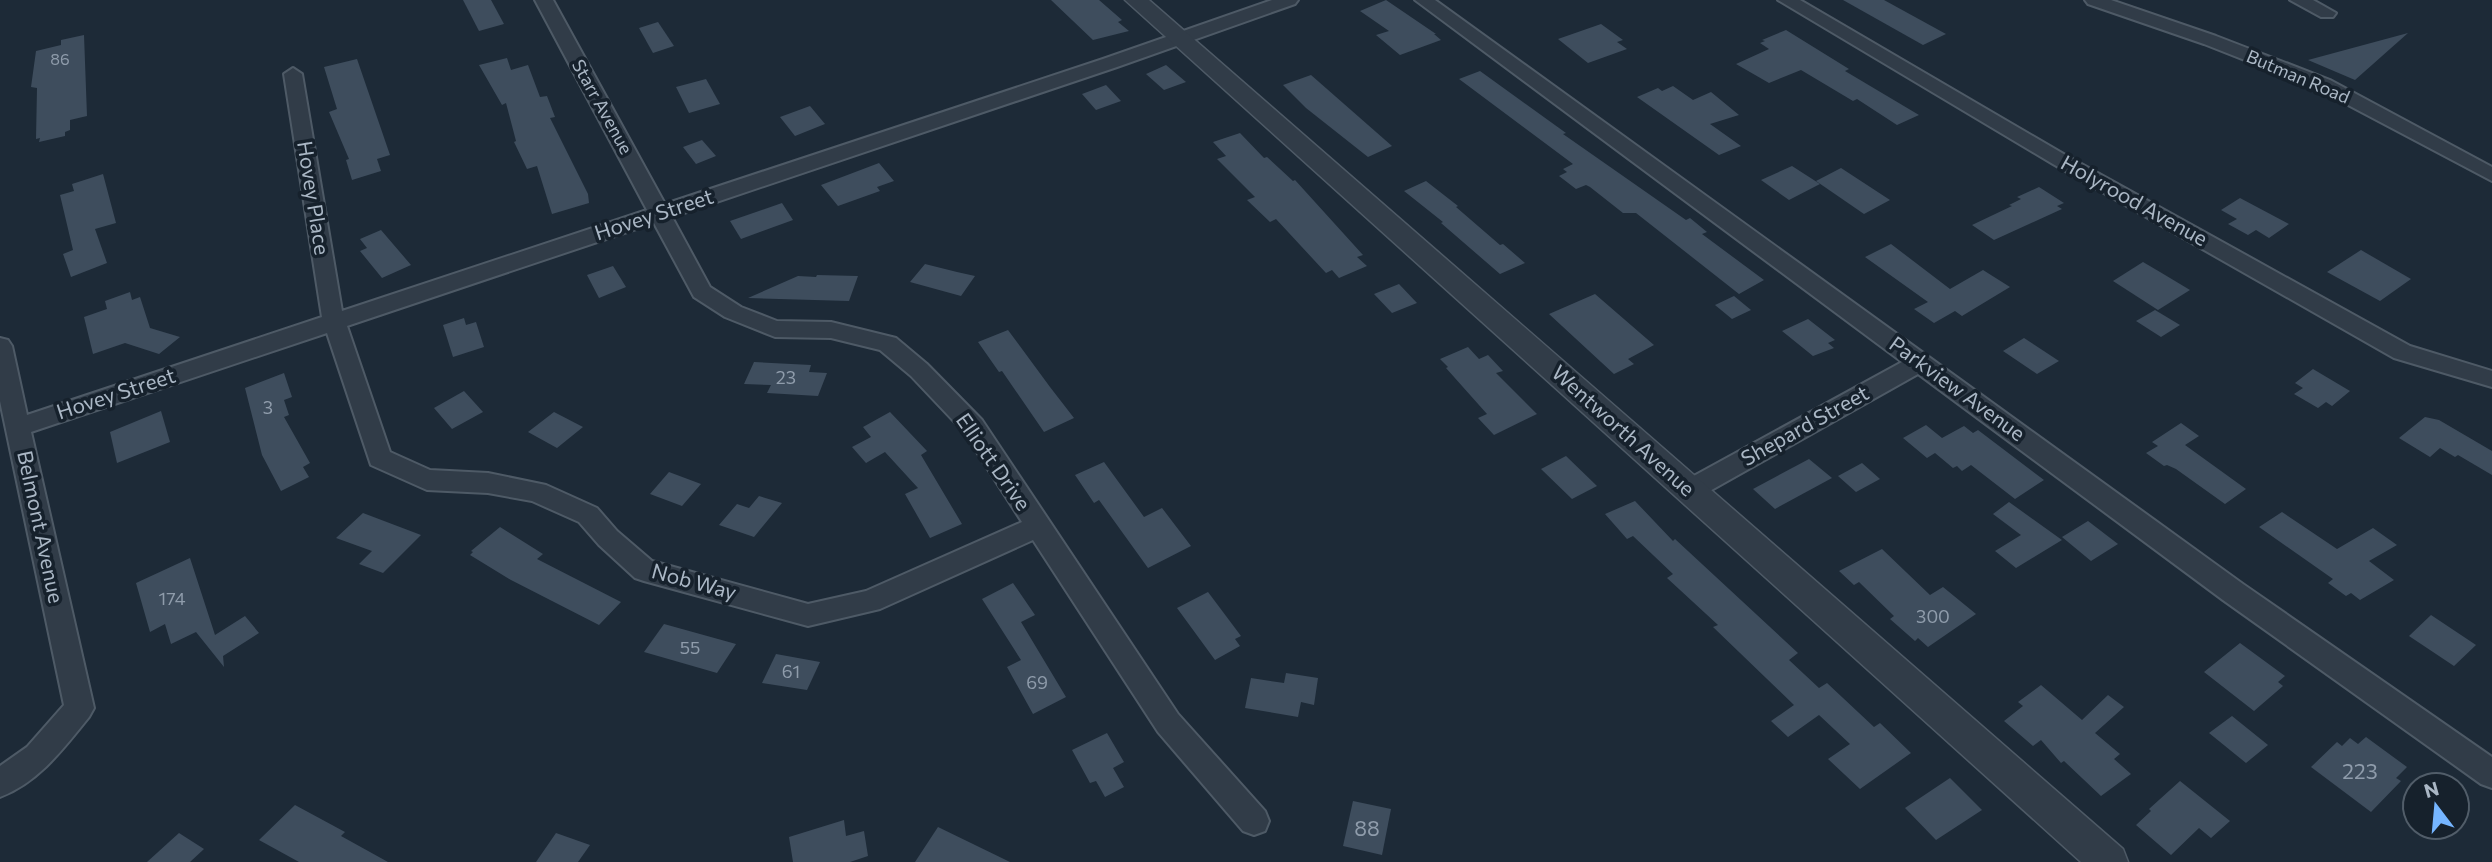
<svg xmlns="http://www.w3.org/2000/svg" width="2492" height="862" font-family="Commissioner,sans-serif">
<rect width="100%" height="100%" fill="#1d2a37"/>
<g fill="#3e4d5d">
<path d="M463 0H491L504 24 479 31Z"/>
<path d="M1051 0H1099L1122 20 1118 22 1129 31 1093 40Z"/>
<path d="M1386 0 1436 34H1434L1441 40 1400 55 1376 35 1389 31 1360 11Z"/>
<path d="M1843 0H1884L1946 34 1923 45Z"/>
<path d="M658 22 674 46 653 53 639 28Z"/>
<path d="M1601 24 1623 40 1617 42 1627 49 1588 63 1558 39Z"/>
<path d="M1786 30 1849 69 1845 71 1919 115 1897 125 1857 99 1853 101 1801 70 1769 83 1736 64 1769 49 1760 43 1765 41 1762 40Z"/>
<path d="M2408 33 2355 80 2308 60Z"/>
<path d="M84 35 87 116 70 120V130L65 132V136L39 142 40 138 36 139 37 88 31 87 36 51 61 45V40Z"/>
<path d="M507 58 511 70 528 65 540 97 547 96 555 117 550 118 588 194 589 203 552 214 537 166 527 169 514 142 516 141 506 103 502 105 479 65Z"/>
<path d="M357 59 390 155 377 159 381 171 352 180 346 160 349 159 329 112 337 109 324 67Z"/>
<path d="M1166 65 1186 82 1164 90 1146 74Z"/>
<path d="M1480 71 1566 133 1563 134 1686 220 1690 218 1707 232 1702 234 1764 280 1739 294 1636 213H1623L1590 187 1586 185 1576 189 1559 176 1567 172 1563 169 1573 164 1459 79Z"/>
<path d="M1311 75 1392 146 1368 157 1306 108 1283 85Z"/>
<path d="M706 79 720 104 689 113 676 87Z"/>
<path d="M1106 85 1121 101 1096 110 1082 94Z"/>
<path d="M1673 86 1693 100 1711 92 1739 115 1710 124 1741 146 1719 155 1637 97 1658 88 1662 91Z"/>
<path d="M810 106 825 124 795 136 780 117Z"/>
<path d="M1240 133 1264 158 1267 157 1293 181 1295 180 1363 255 1357 257 1367 266 1339 278 1332 270 1326 273 1276 219 1270 222 1247 200 1255 197 1217 159 1226 156 1213 142Z"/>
<path d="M702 140 716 156 696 164 683 147Z"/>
<path d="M879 163 894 181 877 187 880 191 838 206 821 185Z"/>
<path d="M1792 166 1820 184 1789 200 1761 180Z"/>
<path d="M1841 168 1890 200 1864 214 1816 181Z"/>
<path d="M103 174 116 223 95 229 107 263 71 277 63 254 73 250 60 195 74 191 72 184Z"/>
<path d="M1426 181 1458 206 1456 207 1500 245 1503 244 1525 263 1500 274 1441 223 1443 222 1404 191Z"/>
<path d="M2039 187 2064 203 2057 206 2062 209 1994 240 1972 225 2012 206 2009 205 2021 199 2017 197Z"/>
<path d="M2240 198 2289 224 2269 238 2256 230 2248 235 2228 224 2237 219 2221 210Z"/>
<path d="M782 203 793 220 741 239 730 221Z"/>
<path d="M381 230 411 265 382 278 360 251 367 248 360 239Z"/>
<path d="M1891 244 1950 289 1983 270 2010 287 1962 316 1955 311 1934 323 1914 309 1928 302 1865 257Z"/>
<path d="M2361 250 2411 279 2380 301 2327 272Z"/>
<path d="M2143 262 2160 272 2190 290 2158 310 2113 281Z"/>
<path d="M925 264 957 272 975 276 961 296 910 282Z"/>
<path d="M613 266 626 287 599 298 587 275Z"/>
<path d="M817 275 858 276 849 301 748 298 798 276 816 277Z"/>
<path d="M1399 284 1417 303 1392 313 1374 294Z"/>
<path d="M130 292 132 300 140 297 150 328 180 337 159 354 125 343 93 354 84 317 107 309 105 301Z"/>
<path d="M1595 294 1654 345 1628 359 1634 364 1614 374 1549 314Z"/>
<path d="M1734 296 1751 310 1732 319 1715 305Z"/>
<path d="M2155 310 2180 325 2161 337 2136 321Z"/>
<path d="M464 318 466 325 476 322 484 347 453 357 443 325Z"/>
<path d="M1808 319 1835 340 1828 343 1834 348 1813 356 1782 331Z"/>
<path d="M1008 330 1050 387 1074 418 1044 432 1002 371 999 372 978 342Z"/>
<path d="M2024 338 2059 361 2037 374 2003 351Z"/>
<path d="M1468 347 1479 359 1488 355 1503 371 1496 373 1537 414 1494 435 1478 418 1487 414 1446 368 1448 367 1440 359Z"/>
<path d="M754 362 811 365 809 372 827 373 818 396 767 393 771 385 744 384Z"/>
<path d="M2313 369 2350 391 2332 406 2326 402 2318 408 2294 394 2303 388 2295 383Z"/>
<path d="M284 373 292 397 284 400 289 415 284 417 310 463 303 467 309 477 281 491 262 455 245 388Z"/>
<path d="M464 391 483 412 452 429 434 408Z"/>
<path d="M161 411 170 442 117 463 110 432Z"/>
<path d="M554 412 583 427 557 448 528 432Z"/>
<path d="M890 412 927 451 921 455 962 524 930 538 905 494 918 488 885 452 866 463 852 447 871 437 863 427Z"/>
<path d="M2425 417 2439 420 2492 451V475L2458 455 2455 457 2440 448 2430 457 2399 438Z"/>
<path d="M2181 423 2199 436 2185 445 2246 489 2225 504 2176 469 2167 465 2164 466 2146 453 2158 446 2152 442Z"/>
<path d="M1926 425 1942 438 1964 426 1973 433 1978 430 2044 480 2015 499 1971 465 1962 471 1957 466 1953 468 1935 453 1927 458 1903 438Z"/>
<path d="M1566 456 1597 486 1572 499 1541 469Z"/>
<path d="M1809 459 1832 478 1775 509 1753 489Z"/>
<path d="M1104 462 1144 517 1162 508 1191 546 1148 568 1099 500 1094 503 1075 475Z"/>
<path d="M1862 463 1880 479 1856 492 1838 476Z"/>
<path d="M669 472 701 484 682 506 650 494Z"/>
<path d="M759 496 782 503 754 537 719 525 737 504 749 508Z"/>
<path d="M1635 501 1673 541 1675 539 1798 653 1789 660 1819 688 1827 683 1874 727 1880 723 1911 753 1860 789 1828 759 1850 744 1819 715 1788 737 1771 721 1794 705 1713 627 1718 625 1667 578 1673 574 1633 536 1627 539 1605 514Z"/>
<path d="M2009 502 2062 540 2016 568 1995 551 2021 535 1993 514Z"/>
<path d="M2282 512 2337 549 2373 528 2397 545 2369 561 2394 580 2360 600 2351 593 2346 596 2328 583 2333 579 2259 527Z"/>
<path d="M363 513 421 535 383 573 359 564 372 551 336 538Z"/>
<path d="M2088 521 2118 544 2091 561 2062 537Z"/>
<path d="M500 527 543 554 537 559 621 602 599 625 511 580 470 555 473 552 471 551Z"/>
<path d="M1882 549 1930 595 1943 587 1976 614 1928 647 1918 638 1915 641 1890 619 1894 616 1859 582 1854 585 1839 571Z"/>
<path d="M190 558 215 635 245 616 259 633 223 656 224 667 196 632 171 644 165 624 150 632 136 583Z"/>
<path d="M1013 583 1035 615 1021 622 1066 697 1033 714 1007 667 1021 660 982 599Z"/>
<path d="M1208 592 1241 636 1235 639 1240 646 1215 660 1177 608Z"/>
<path d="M2431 615 2476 645 2454 666 2409 636Z"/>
<path d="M664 624 736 644 717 673 644 652Z"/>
<path d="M2240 643 2285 676 2278 682 2283 686 2254 711 2204 672Z"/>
<path d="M776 654 820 662 807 690 762 683Z"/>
<path d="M1286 673 1318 678 1314 705 1301 702 1298 717 1245 708 1251 678 1284 683Z"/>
<path d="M2041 685 2082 720 2108 695 2124 707 2095 733 2120 754 2114 759 2131 774 2101 796 2064 761 2061 763 2041 740 2033 746 2004 721 2023 706 2018 702Z"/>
<path d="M2232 716 2268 745 2246 763 2209 733Z"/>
<path d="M1107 733 1124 762 1113 768 1124 787 1105 797 1096 781 1090 783 1072 750Z"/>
<path d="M2366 737 2407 767 2396 778 2401 781 2371 812 2311 767 2337 742 2342 746 2350 738 2358 744Z"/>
<path d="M1950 778 1982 810 1936 840 1905 808Z"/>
<path d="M2180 781 2230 821 2211 838 2199 828 2171 855 2136 825 2151 811 2149 809Z"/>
<path d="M1353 801 1391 809 1382 855 1343 846Z"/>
<path d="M295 805 345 832 341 836 388 862H299L259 840Z"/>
<path d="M844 820 846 836 864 831 868 856 850 862H793L789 837Z"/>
<path d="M938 827 1010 862H915Z"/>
<path d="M179 833 204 849 190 862H147Z"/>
<path d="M556 833 590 845 578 862H536Z"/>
</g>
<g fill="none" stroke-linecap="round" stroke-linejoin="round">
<g stroke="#4e5a66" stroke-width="4">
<g id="minor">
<path d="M535 0H553L665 204 1103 59 1272 0H1298L1295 4 1117 67 672 217 710 287 741 307 777 321 831 322 896 338 927 364 982 420 1178 714 1265 811 1269 821 1265 831 1254 835 1243 831 1158 732 1033 540 880 609 808 626 644 581 635 578 599 545 579 522 532 501 488 493 427 490 371 465 327 333 31 432 94 708 89 717C64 748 39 782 0 797V766L27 747 64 705 0 401V338L8 340 12 346 27 415 322 317 284 74 293 68 302 74 342 311 647 210ZM654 223 694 297 725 317 775 337 831 338 880 350 911 376 964 432 1022 522 866 591 808 604 652 561 617 531 597 508 546 485 488 473 430 470 390 452 347 326Z"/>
<path d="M1415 0H1435L2243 584 2492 757V788L2481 784 2223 600 1918 374 1699 497 1690 500 1681 497 1677 490 1681 483 1902 362Z"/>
<path d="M1778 0H1800L2067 156 2410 346 2492 371V387L2394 358 2053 164Z"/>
<path d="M2085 0H2111L2216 36 2330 80 2492 167V181L2316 88 2204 44 2088 4Z"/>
<path d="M2290 0H2313L2336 13 2333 17H2321Z"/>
</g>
</g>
<g stroke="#4e5a66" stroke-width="3">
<path id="tertiary" d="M1125 0H1149L2123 849 2128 862H2081Z"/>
</g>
<use href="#minor" fill="#313c48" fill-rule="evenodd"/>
<use href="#tertiary" fill="#313c48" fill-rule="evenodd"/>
</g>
<g text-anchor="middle" stroke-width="7" stroke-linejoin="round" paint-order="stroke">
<g font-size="16" fill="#8f9cab">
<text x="60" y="65">86</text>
</g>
<g font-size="18" fill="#aab7c5" stroke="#16212c">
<text transform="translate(2298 77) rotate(23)" y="6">Butman Road</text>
<text transform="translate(602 107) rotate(61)" y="6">Starr Avenue</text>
</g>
<g font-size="18" fill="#8f9cab">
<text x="786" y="384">23</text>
<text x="268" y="414">3</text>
<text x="172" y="605">174</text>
<text x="1933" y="623">300</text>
<text x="690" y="654">55</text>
<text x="791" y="678">61</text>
<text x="1037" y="689">69</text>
</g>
<g font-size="21" fill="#aab7c5" stroke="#16212c">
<text transform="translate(313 198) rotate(81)" y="7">Hovey Place</text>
<text transform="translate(2134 201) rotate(29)" y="7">Holyrood Avenue</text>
<text transform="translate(654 215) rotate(-18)" y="7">Hovey Street</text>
<text transform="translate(1957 389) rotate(36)" y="7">Parkview Avenue</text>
<text transform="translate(116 394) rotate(-18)" y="7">Hovey Street</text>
<text transform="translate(1805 426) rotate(-29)" y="7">Shepard Street</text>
<text transform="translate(1623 431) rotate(42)" y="7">Wentworth Avenue</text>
<text transform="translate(993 462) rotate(55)" y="7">Elliott Drive</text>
<text transform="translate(40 527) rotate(78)" y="7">Belmont Avenue</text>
<text transform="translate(694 582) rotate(15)" y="7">Nob Way</text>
</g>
<g font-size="21" fill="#8f9cab">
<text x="2360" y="779">223</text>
<text x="1367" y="836">88</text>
</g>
</g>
<g transform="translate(2436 806) rotate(344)"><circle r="33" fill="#16212c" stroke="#515d69" stroke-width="2"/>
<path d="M0-5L12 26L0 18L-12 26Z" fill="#75b5ff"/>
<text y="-10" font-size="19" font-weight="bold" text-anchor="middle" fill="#aab7c5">N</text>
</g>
</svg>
